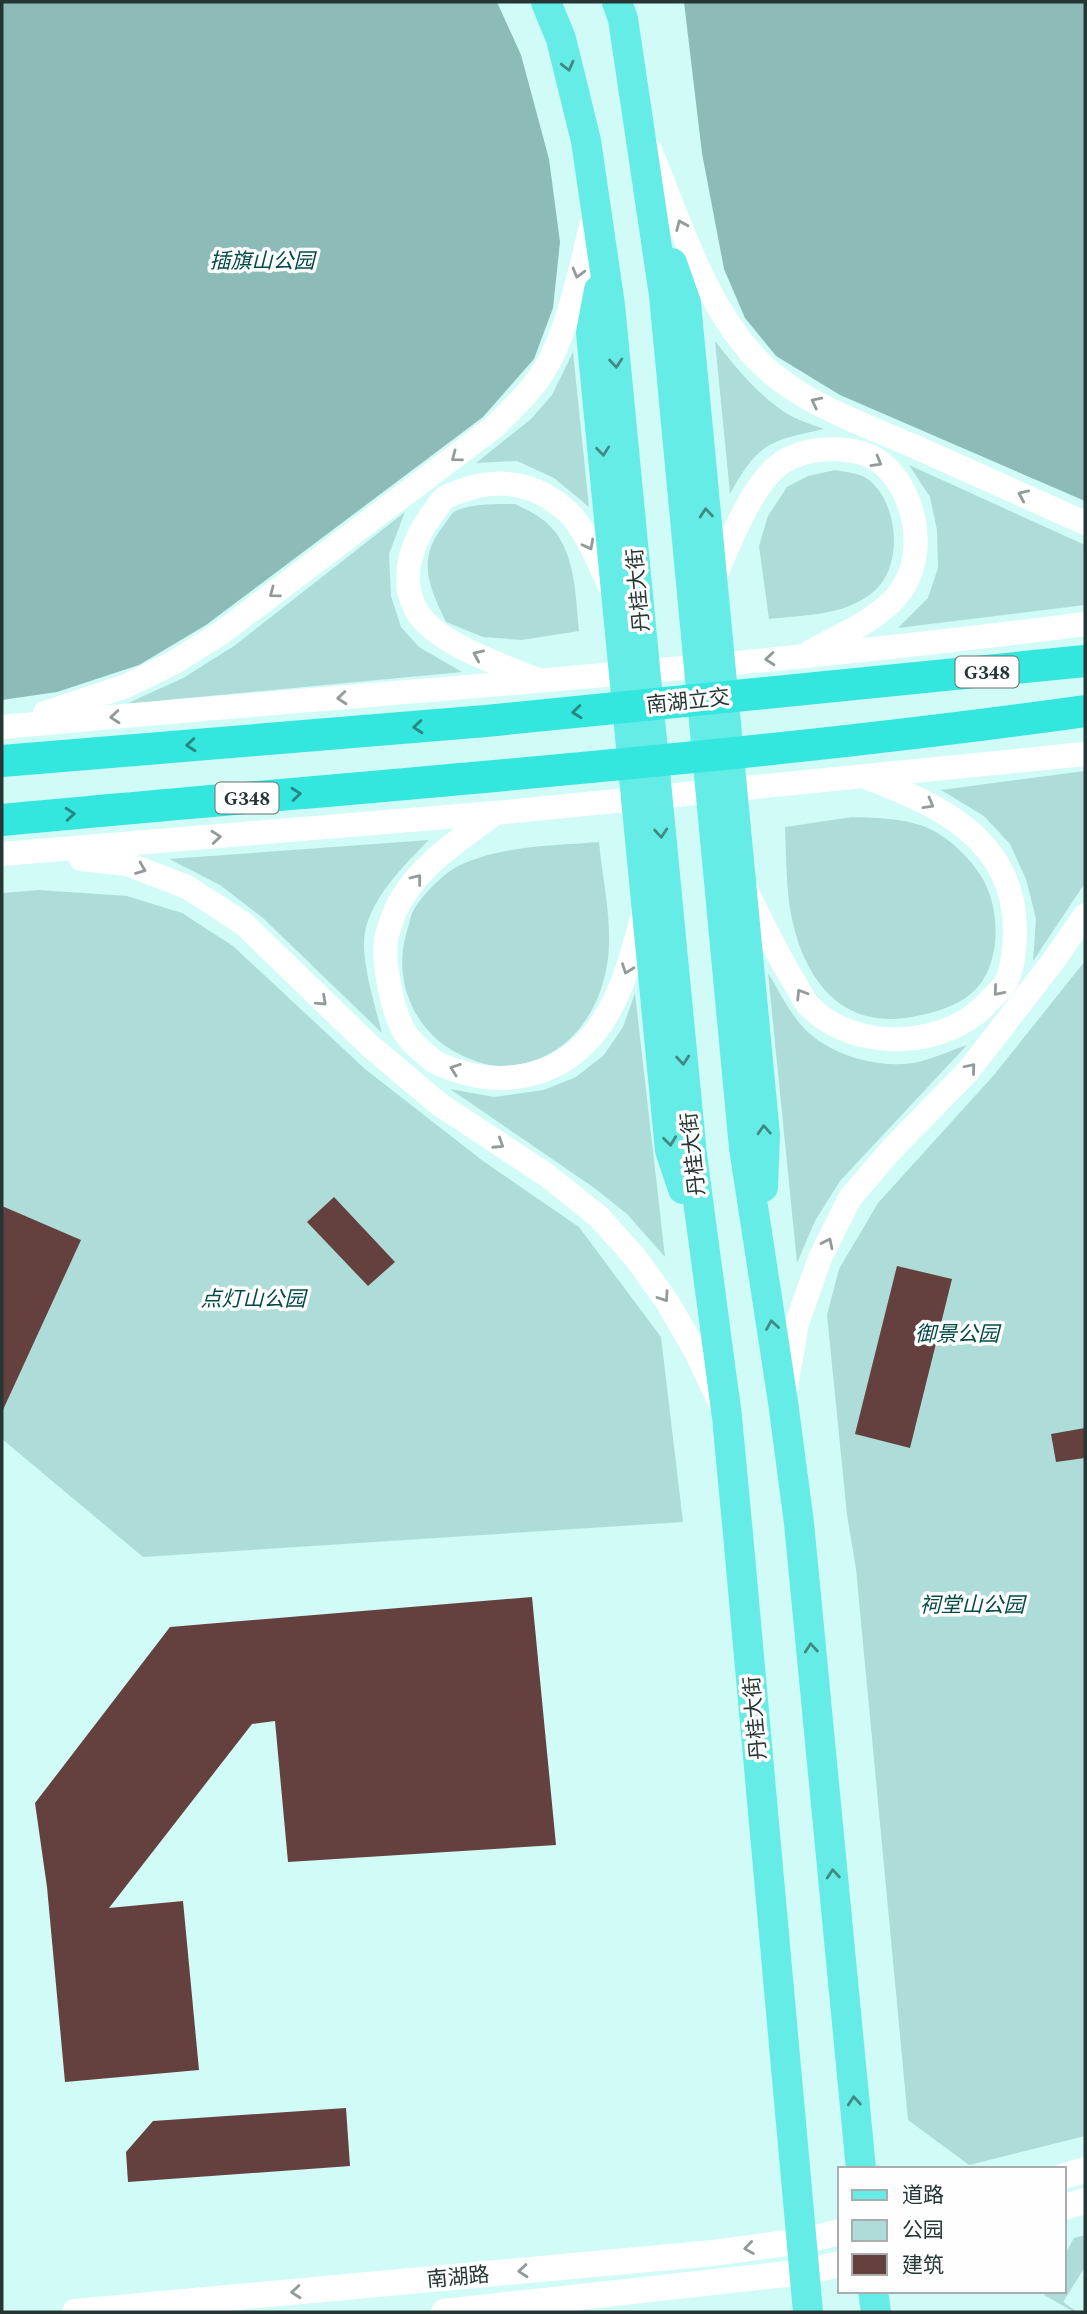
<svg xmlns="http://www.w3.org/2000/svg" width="1087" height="2314" font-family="Spectral,'Noto Sans SC',serif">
<rect width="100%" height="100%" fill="#d0fbf7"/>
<g fill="#aeddd9">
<path d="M715 341C737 369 762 400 793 417 803 422 814 425 824 429 769 441 758 443 730 494Z"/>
<path d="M573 352 589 507 554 478 517 461 476 463 531 419 552 395Z"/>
<path d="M909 465 1085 545V605L898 628 928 598 938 568 937 530 930 497Z"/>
<path d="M835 470C845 472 859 473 866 478 899 500 905 568 872 593 844 616 803 615 769 619L759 546 768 516 787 487 808 476Z"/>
<path d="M515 504C523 508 532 512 539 517 576 541 575 592 579 631L522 640 483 637 446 622C429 587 416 559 444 525 447 521 451 514 454 512 469 503 498 504 515 504Z"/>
<path d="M405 512 389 554 391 596 401 627 419 647 462 672 126 704 183 678 234 646Z"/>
<path d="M1085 771V883L1033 961 1036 919 1026 879 1010 844 984 816 941 790Z"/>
<path d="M852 817C877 818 907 818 930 829 949 838 970 858 981 876 1000 906 1002 958 978 987 960 1007 931 1014 906 1018 832 1028 798 966 789 902 786 877 786 852 785 827Z"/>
<path d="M429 840C405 864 372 897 365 932 360 960 375 1005 382 1033L263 918 220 885 169 859Z"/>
<path d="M599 842C602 875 610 910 609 943 608 1007 567 1068 497 1066 484 1065 469 1059 457 1053 413 1030 392 979 407 931 409 925 410 917 413 911 422 895 442 875 458 866 502 845 552 846 599 842Z"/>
<path d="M39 890 127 896 182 913 233 946 365 1069 483 1161 579 1227 661 1337 683 1522 143 1557 2 1439V893Z"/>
<path d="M1085 961V2136L969 2165 908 2120 856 1569 847 1515 827 1315 839 1269 878 1203 994 1075Z"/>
<path d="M768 973C781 994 794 1023 815 1038 843 1059 887 1070 922 1061 937 1057 952 1050 967 1045L840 1181 815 1221 797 1263Z"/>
<path d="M635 993 665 1257 627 1214 593 1187 450 1089 494 1097 544 1090 576 1077 604 1055 623 1027Z"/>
<path d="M1085 2235V2267L1063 2302 1077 2312H1074L1044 2295 1046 2291H1064V2256L1074 2238Z"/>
</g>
<g fill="#8dbbb7">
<path d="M2 2H497L521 55 549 159 560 242 553 308 534 359 483 417 206 625 139 665 57 692 2 700Z"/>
<path d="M684 2H1085V501L840 395 776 356 745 318 724 269 702 153Z"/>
</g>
<g fill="#64413f">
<path d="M334 1197 395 1262 368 1286 307 1222Z"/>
<path d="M2 1206 81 1240 2 1412Z"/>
<path d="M897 1266 952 1279 910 1448 855 1434Z"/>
<path d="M1085 1428V1458L1056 1462 1051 1434Z"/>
<path d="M532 1597 556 1845 288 1862 275 1721 252 1724 109 1908 183 1901 199 2070 65 2082 47 1887 35 1803 170 1627Z"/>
<path d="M346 2108 350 2166 128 2182 126 2152 153 2121Z"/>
</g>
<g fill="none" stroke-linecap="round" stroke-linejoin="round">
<g stroke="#fff" stroke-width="24">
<path d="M650 150C679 219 702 297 751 353 792 400 855 421 911 445 969 471 1027 497 1085 523"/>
<path d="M713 582C727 549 753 478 786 460 813 445 863 444 886 467 919 499 928 563 895 598 875 621 837 637 810 652"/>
<path d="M537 680C503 665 432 643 415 608 399 576 413 539 433 513 437 508 441 500 446 497 450 494 457 493 461 491 501 476 538 484 569 513 586 529 602 571 613 593"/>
<path d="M45 713 126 686 173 663 221 633 494 427C515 406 536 387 550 360 571 319 582 260 594 215"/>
<path d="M2 727C363 693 725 671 1085 624"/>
<path d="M494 814C461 839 422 863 401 900 395 910 390 924 387 935 381 958 393 1018 408 1037 414 1045 424 1053 431 1059 438 1065 448 1067 455 1070 503 1087 556 1077 591 1037 621 1002 632 955 644 911"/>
<path d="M2 854 495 813 1085 754"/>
<path d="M81 859 127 864 187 887 244 924 369 1045 439 1104 548 1176 599 1217 635 1257 668 1303 696 1352 720 1403"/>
<path d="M745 888C761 920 776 952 794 982 799 990 803 999 808 1005 854 1053 947 1050 990 1000 996 994 1004 987 1007 980 1014 964 1015 944 1015 928 1013 840 942 806 870 779"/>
<path d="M786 1387 797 1323 820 1258 850 1198 892 1149 969 1070 1054 960 1085 915"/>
</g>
<g stroke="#fff" stroke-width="26">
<path d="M1064 2176 1085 2170"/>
<path d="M1064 2207 1085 2201"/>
<path d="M75 2312 713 2253 802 2241 840 2232"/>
<path d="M444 2312 805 2272 840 2264"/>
</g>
<g stroke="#66ece6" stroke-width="30">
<path d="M546 2 561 39 586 141 610 305 692 1155 727 1417 738 1534 808 2312"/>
<path d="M617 2 623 19 664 295 744 1148 783 1402 799 1523 861 2169"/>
<path d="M672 263 686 303 765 1135 763 1187"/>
<path d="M599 290 591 333 670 1150 683 1189"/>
<path d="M873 2291 876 2312"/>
</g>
<g stroke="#33e6de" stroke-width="32">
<path d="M2 761 486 721 1085 661"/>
<path d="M2 820C363 786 726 761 1085 711"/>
</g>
</g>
<defs><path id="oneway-chevron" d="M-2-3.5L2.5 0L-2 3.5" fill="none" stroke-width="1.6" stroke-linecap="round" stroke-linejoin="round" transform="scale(1.75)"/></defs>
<g stroke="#428884">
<use href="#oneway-chevron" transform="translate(568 66) rotate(76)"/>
<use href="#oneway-chevron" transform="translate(616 363) rotate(85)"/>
<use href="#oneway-chevron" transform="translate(603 451) rotate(84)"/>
<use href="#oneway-chevron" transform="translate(706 513) rotate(-95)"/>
<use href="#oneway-chevron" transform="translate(661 833) rotate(85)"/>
<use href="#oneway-chevron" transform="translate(683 1060) rotate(85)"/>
<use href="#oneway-chevron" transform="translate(764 1130) rotate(-93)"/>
<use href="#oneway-chevron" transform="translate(670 1141) rotate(83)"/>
<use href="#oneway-chevron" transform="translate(772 1325) rotate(-99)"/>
<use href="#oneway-chevron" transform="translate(811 1648) rotate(-95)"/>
<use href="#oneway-chevron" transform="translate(833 1874) rotate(-95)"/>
<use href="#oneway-chevron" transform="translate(854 2101) rotate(-95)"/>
</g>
<g stroke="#929a9a">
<use href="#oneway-chevron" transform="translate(681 225) rotate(-113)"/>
<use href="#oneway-chevron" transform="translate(578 273) rotate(105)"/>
<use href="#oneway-chevron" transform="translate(816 402) rotate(-153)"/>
<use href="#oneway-chevron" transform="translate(456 457) rotate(143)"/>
<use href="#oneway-chevron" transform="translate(877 462) rotate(30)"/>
<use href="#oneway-chevron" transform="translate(1023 495) rotate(-156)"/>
<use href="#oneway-chevron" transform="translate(589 545) rotate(62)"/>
<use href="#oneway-chevron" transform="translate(274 593) rotate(143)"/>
<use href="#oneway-chevron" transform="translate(478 655) rotate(-156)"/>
<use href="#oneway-chevron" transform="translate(770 659) rotate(175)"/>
<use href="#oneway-chevron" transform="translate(342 698) rotate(175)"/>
<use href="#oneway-chevron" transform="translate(115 717) rotate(175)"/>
<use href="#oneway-chevron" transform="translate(929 804) rotate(30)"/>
<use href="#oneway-chevron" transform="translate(216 837) rotate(-5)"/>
<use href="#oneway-chevron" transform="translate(141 869) rotate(22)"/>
<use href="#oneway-chevron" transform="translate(417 879) rotate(-52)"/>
<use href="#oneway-chevron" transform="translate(627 969) rotate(110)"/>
<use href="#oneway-chevron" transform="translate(998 991) rotate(131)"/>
<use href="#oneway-chevron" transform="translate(801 994) rotate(-122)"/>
<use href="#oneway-chevron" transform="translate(322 1001) rotate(43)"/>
<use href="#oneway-chevron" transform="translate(971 1068) rotate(-50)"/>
<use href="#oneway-chevron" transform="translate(455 1069) rotate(-160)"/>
<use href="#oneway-chevron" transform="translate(499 1144) rotate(33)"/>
<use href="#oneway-chevron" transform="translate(828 1243) rotate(-64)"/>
<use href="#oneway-chevron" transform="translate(664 1297) rotate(56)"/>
<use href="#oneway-chevron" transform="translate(749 2248) rotate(172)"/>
<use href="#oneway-chevron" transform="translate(523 2271) rotate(175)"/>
<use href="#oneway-chevron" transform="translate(296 2292) rotate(175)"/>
</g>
<g stroke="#2b8580">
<use href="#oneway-chevron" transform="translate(577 712) rotate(174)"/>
<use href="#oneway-chevron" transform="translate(418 727) rotate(175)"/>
<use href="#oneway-chevron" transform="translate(191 745) rotate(175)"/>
<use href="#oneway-chevron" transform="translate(296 794) rotate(-5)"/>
<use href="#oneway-chevron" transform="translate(70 814) rotate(-5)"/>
</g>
<g text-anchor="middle" stroke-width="7" stroke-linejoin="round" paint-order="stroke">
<g fill="#fefefe" stroke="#667271" stroke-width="2">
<rect x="955.5" y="656.5" width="63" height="31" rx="5"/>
<rect x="215.5" y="782.5" width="63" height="31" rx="5"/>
</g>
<g font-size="19" font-weight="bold" fill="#253634">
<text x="987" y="679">G348</text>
<text x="247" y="805">G348</text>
</g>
<g font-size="21" font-style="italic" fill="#024a47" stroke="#fefefe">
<text x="262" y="268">插旗山公园</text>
<text x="253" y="1306">点灯山公园</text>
<text x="957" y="1341">御景公园</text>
<text x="972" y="1612">祠堂山公园</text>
</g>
<g font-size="21" fill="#253634" stroke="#fefefe">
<text transform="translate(638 590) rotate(-95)" y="7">丹桂大街</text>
<text transform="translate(688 701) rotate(-6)" y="7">南湖立交</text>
<text transform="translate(693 1154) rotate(-96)" y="7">丹桂大街</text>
<text transform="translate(755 1718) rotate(-95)" y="7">丹桂大街</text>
<text transform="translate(458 2277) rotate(-5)" y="7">南湖路</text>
</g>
</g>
<rect width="1087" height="2314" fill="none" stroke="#253634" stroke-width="7"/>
<rect x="838" y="2167" width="228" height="126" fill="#fefefe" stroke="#a7aead" stroke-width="2"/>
<rect x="852" y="2190" width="35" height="10" fill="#66ece6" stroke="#a7aead" stroke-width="2"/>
<text x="902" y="2202" font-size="21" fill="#253634">道路</text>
<rect x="852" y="2220" width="35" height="21" fill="#aeddd9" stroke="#a7aead" stroke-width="2"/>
<text x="902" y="2237" font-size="21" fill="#253634">公园</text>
<rect x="852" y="2254" width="35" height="21" fill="#64413f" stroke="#a7aead" stroke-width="2"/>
<text x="902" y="2272" font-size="21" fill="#253634">建筑</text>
</svg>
